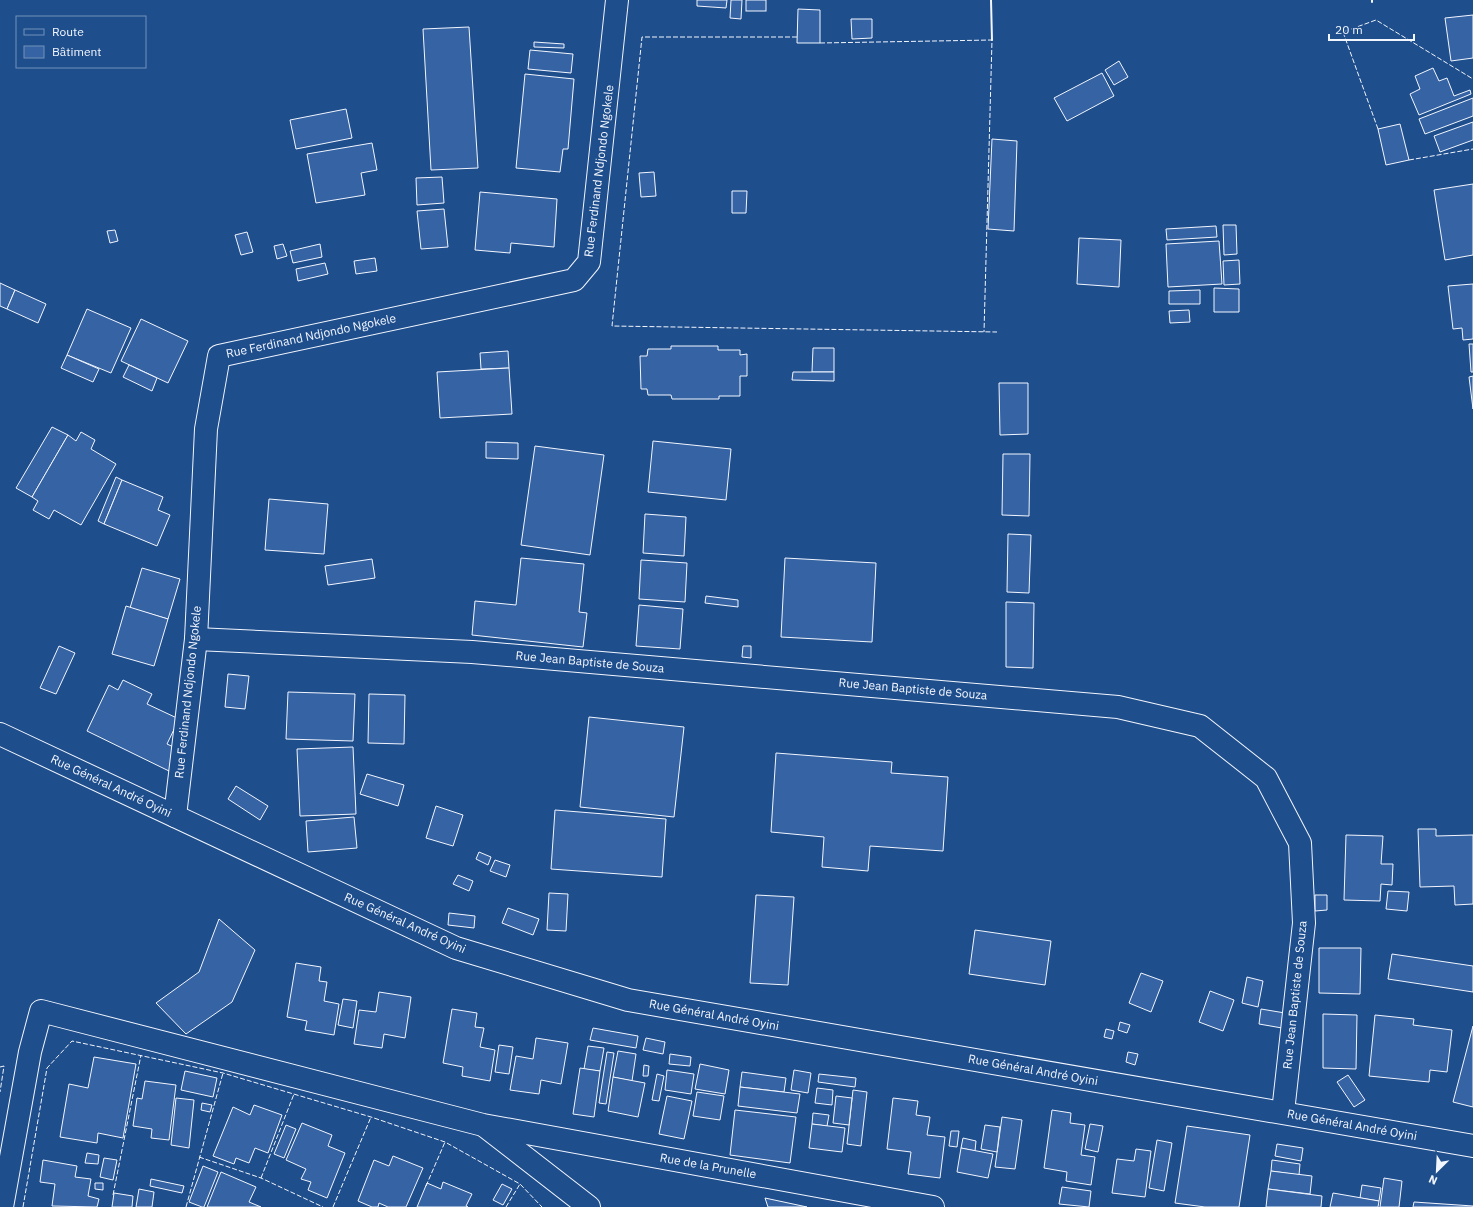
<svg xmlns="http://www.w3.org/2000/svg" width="1473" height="1207" font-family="'IBM Plex Sans',sans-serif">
<rect width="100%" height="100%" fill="#1f4e8c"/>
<g fill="#3563a3" stroke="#f2f6ff">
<path d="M697 0H727L726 8 697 6Z"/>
<path d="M731 0H742L741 19 730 18Z"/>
<rect x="746" y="0" width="20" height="11"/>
<path d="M798 9 820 10V43H797Z"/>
<path d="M1473 15V58L1451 61 1445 18Z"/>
<path d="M851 19H872V38L852 39Z"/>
<path d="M469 27 478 168 431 170 423 29Z"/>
<path d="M534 42 564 44V48L534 47Z"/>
<path d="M530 50 573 54 571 73 528 69Z"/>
<path d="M1119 61 1128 77 1114 85 1105 70Z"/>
<path d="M1433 68 1439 81 1447 78 1454 96 1470 90 1471 94 1419 115 1410 94 1420 89 1415 76Z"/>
<path d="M1102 73 1114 96 1067 121 1054 98Z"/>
<path d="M525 74 574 79 568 149H563L560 172 516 168Z"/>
<path d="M1473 98V116L1425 134 1419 119Z"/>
<path d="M346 109 352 138 296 149 290 120Z"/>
<path d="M1473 122V140L1440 152 1434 136Z"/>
<path d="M1400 124 1409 160 1386 165 1378 129Z"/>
<path d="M992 139 1017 141 1014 231 988 229Z"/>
<path d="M372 143 377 170 361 173 365 195 316 203 307 154Z"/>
<path d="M654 172 656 196 641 197 639 173Z"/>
<path d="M442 177 444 203 417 205 416 178Z"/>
<path d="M1473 184V255L1445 260 1434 190Z"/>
<path d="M732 191H747L746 213H732Z"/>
<path d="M480 192 557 199 554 247 511 243 510 253 475 250Z"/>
<path d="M444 209 448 247 421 249 417 211Z"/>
<path d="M1223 225H1236L1237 254 1224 255Z"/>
<path d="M1216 226 1217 237 1167 240 1166 229Z"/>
<path d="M115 230 118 241 110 243 107 231Z"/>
<path d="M247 232 253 252 241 255 235 235Z"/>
<path d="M1079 238 1121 240 1119 287 1077 284Z"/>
<path d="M1219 241 1222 284 1168 287 1166 244Z"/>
<path d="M283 244 287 256 277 259 274 246Z"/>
<path d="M320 244 322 257 293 263 290 251Z"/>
<path d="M375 258 377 271 356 274 354 261Z"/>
<path d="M1239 260 1240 284 1224 285 1223 261Z"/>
<path d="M325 263 328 274 298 281 296 269Z"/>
<path d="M0 283 15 290 7 309 0 306Z"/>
<path d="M1473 284V339L1463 340 1462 328 1453 329 1448 286Z"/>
<path d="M1214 288 1239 289V312H1214Z"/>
<path d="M15 290 46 304 38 323 7 309Z"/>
<path d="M1200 290V304H1169V291Z"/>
<path d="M87 309 131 328 111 373 67 355Z"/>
<path d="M1189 310 1190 322 1170 323 1169 311Z"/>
<path d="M141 319 188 341 168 383 121 361Z"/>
<path d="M1469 344H1473V372H1471Z"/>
<path d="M671 346H718V350H740V355L747 354V376H740V396H719V399H672L671 395H648L647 389H641L640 356H647L648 349H671Z"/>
<path d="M813 348H834V372H812Z"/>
<path d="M508 351 509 368 481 369 480 353Z"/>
<path d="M67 355 99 369 93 382 61 368Z"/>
<path d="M129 365 157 378 152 391 123 377Z"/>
<path d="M509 368 512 414 440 418 437 372Z"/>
<path d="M793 372H834V381L792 380Z"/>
<path d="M1473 376V409L1469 377Z"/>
<path d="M999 383H1028V434L1000 435Z"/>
<path d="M52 427 68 435 32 497 16 488Z"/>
<path d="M81 432 95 440 91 449 116 464 81 525 54 510 49 519 33 510 38 501 32 497 68 435 76 441Z"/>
<path d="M653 441 731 449 726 500 648 492Z"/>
<path d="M486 442 518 443V459L486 458Z"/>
<path d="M535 446 604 455 590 555 521 545Z"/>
<path d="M1003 454H1030L1029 516 1002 515Z"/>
<path d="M116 477 122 480 104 524 98 521Z"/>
<path d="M122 480 163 497 158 510 170 515 157 546 104 524Z"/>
<path d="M269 499 328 504 324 554 265 550Z"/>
<path d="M645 514 686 517 684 556 643 553Z"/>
<path d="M1008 534 1031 535 1029 593 1007 592Z"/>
<path d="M521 558 584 564 579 612 587 613 583 647 472 635 475 601 516 605Z"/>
<path d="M785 558 876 563 872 642 781 637Z"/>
<path d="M372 559 375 578 328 585 325 566Z"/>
<path d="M641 560 687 563 685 602 639 599Z"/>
<path d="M142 568 180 579 168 619 130 608Z"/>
<path d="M706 596 738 600V607L705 603Z"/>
<path d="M1006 602 1034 603 1033 668 1006 667Z"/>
<path d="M639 605 683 609 680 649 636 646Z"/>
<path d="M126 606 168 619 154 666 112 654Z"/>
<path d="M59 646 75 653 56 694 40 688Z"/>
<path d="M743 646H751V658L742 657Z"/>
<path d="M228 674 249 676 245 709 225 707Z"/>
<path d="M123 680 152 694 147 704 179 719 167 744 180 750 169 771 87 731 109 685 118 690Z"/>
<path d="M288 692 355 694 353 741 286 739Z"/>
<path d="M369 694 405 695 404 744 368 743Z"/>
<path d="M589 717 684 727 674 817 580 807Z"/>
<path d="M353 747 356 814 300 816 297 749Z"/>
<path d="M776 753 892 762 891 773 948 777 943 851 870 846 868 871 822 867 824 837 771 832Z"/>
<path d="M367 774 404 785 398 806 360 794Z"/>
<path d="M236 786 268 806 260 820 228 799Z"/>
<path d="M436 806 463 815 453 846 426 838Z"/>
<path d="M555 810 666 819 662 877 551 869Z"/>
<path d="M354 817 357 848 308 852 306 821Z"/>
<path d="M1418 829H1436V836L1473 835V904L1455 905 1454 886 1420 887Z"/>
<path d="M1346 835 1383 836 1381 864H1393L1392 885 1381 884 1380 901 1344 900Z"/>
<path d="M479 852 491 857 488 865 476 859Z"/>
<path d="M495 860 510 865 506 877 490 871Z"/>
<path d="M458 875 473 881 469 891 453 884Z"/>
<path d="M1388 891 1409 892 1407 911 1386 909Z"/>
<path d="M549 893 568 894 566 931 547 930Z"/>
<path d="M756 895 794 897 788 985 750 983Z"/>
<path d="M1315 895H1327V910L1315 911Z"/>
<path d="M508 908 539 919 533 935 502 923Z"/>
<path d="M449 913 475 916 474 928 448 925Z"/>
<path d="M219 919 255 950 232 1002 186 1034 156 1003 199 972Z"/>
<path d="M975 930 1051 941 1045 985 969 974Z"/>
<path d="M1319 948H1361L1360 994 1319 993Z"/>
<path d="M1392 954 1473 966V992L1388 979Z"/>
<path d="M296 963 321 967 319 981 327 982 324 1001 339 1004 334 1035 305 1030 307 1021 287 1017Z"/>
<path d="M1141 973 1163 981 1151 1012 1129 1003Z"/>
<path d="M1247 977 1263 981 1258 1007 1242 1003Z"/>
<path d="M1210 991 1234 1000 1223 1031 1199 1022Z"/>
<path d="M379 992 411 997 405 1038 384 1034 382 1048 354 1044 359 1010 376 1012Z"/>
<path d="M343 999 357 1001 353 1028 338 1025Z"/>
<path d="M452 1009 477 1013 475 1027 484 1028 480 1047 495 1050 490 1081 462 1076 463 1067 443 1063Z"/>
<path d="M1261 1009 1285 1013 1282 1028 1259 1024Z"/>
<path d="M1323 1014 1357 1015 1356 1069 1323 1068Z"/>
<path d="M1375 1015 1414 1019 1413 1025 1452 1030 1447 1072 1430 1070 1429 1082 1369 1076Z"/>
<path d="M1120 1022 1130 1025 1127 1033 1118 1030Z"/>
<path d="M1473 1026V1107L1453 1102Z"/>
<path d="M593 1028 638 1036 636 1048 590 1040Z"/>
<path d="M1106 1029 1114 1031 1112 1039 1104 1037Z"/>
<path d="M536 1038 568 1043 561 1084 541 1080 539 1094 510 1090 516 1056 533 1059Z"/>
<path d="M646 1038 665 1042 663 1054 643 1050Z"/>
<path d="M499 1045 513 1047 509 1074 495 1072Z"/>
<path d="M588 1046 604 1048 600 1071 584 1069Z"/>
<path d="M618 1051 636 1054 632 1081 613 1077Z"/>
<path d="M607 1052 614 1053 606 1104 599 1103Z"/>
<path d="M1128 1052 1138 1054 1135 1065 1126 1062Z"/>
<path d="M670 1054 691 1057 690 1066 669 1064Z"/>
<path d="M94 1057 136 1064 123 1138 98 1133 97 1143 60 1137 69 1084 88 1088Z"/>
<path d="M700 1064 729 1070 725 1094 695 1089Z"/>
<path d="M644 1065 649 1066 648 1076H643Z"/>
<path d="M580 1068 600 1071 594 1117 573 1114Z"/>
<path d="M667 1070 694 1074 691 1094 665 1090Z"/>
<path d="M794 1070 811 1073 808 1093 791 1090Z"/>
<path d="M185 1071 217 1078 213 1097 181 1090Z"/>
<path d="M742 1072 786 1078 784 1092 740 1087Z"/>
<path d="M657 1074 664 1076 659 1101 652 1100Z"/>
<path d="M819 1074 856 1078 855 1087 818 1082Z"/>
<path d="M1348 1075 1365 1100 1354 1107 1337 1082Z"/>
<path d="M613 1077 645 1083 638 1117 608 1111Z"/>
<path d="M145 1081 176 1085 169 1140 151 1138 152 1129 133 1126 137 1098 142 1099Z"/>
<path d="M740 1087 800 1094 797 1113 738 1106Z"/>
<path d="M817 1088 833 1090 832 1105 815 1103Z"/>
<path d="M853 1090 867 1092 861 1146 847 1144Z"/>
<path d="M697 1092 724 1096 720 1120 693 1116Z"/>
<path d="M667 1096 692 1101 684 1139 659 1134Z"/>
<path d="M836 1096 852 1098 849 1125 833 1123Z"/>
<path d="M176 1098 194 1100 189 1148 171 1145Z"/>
<path d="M893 1098 918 1101 916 1115 930 1117 927 1135 945 1137 940 1178 908 1174 911 1152 887 1149Z"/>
<path d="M202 1103 212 1105 210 1112 201 1110Z"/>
<path d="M254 1105 282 1115 268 1153 255 1148 249 1163 236 1158 234 1164 213 1156 233 1107 250 1115Z"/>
<path d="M735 1110 796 1117 790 1163 730 1155Z"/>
<path d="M1052 1110 1071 1113 1070 1123 1085 1125 1081 1155 1095 1157 1091 1185 1066 1181 1067 1172 1044 1168Z"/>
<path d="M813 1113 829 1115 827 1126 812 1124Z"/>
<path d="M1002 1117 1022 1120 1015 1169 995 1167Z"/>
<path d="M302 1123 332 1135 328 1146 345 1153 327 1198 308 1190 311 1182 301 1179 306 1169 286 1160Z"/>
<path d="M812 1124 845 1128 842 1152 809 1148Z"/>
<path d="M1090 1124 1103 1126 1098 1152 1085 1149Z"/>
<path d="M286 1125 296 1129 284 1158 274 1154Z"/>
<path d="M985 1125 1000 1127 997 1152 981 1149Z"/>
<path d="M1187 1126 1250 1135 1239 1207H1205L1175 1203Z"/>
<path d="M951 1131H959L957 1147 949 1146Z"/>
<path d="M963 1138 976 1141 975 1151 961 1148Z"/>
<path d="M1157 1140 1172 1143 1164 1191 1149 1188Z"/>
<path d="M1277 1144 1303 1148 1301 1161 1275 1156Z"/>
<path d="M961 1148 993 1154 988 1178 957 1172Z"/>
<path d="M1136 1149 1151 1151 1145 1197 1112 1193 1117 1159 1134 1161Z"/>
<path d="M87 1153 99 1155 98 1164 85 1163Z"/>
<path d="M393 1156 423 1168 406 1207H388L379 1203 378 1207H372L358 1201 374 1160 389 1166Z"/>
<path d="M104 1158 117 1160 113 1180 100 1177Z"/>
<path d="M43 1160 77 1166 75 1177 91 1179 88 1196 99 1199 97 1207 52 1206 55 1184 40 1182Z"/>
<path d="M1272 1160 1300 1164 1299 1175 1271 1171Z"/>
<path d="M203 1166 218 1172 204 1207H202L189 1202Z"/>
<path d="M1271 1171 1312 1176 1310 1194 1268 1189Z"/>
<path d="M221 1172 256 1187 249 1202 261 1207H207Z"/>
<path d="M1384 1178 1402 1181 1399 1207H1380Z"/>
<path d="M151 1179 184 1186 182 1193 150 1186Z"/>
<path d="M443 1182 472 1194 466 1206 468 1207H417L427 1183 441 1189Z"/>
<path d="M95 1183H103V1190L95 1189Z"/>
<path d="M502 1184 512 1189 503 1205 493 1200Z"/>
<path d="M1362 1185 1381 1188 1379 1201 1360 1198Z"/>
<path d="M1062 1187 1091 1191 1089 1207 1059 1204Z"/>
<path d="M139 1189 154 1192 152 1207H136Z"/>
<path d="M1268 1189 1322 1196 1321 1207H1266Z"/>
<path d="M114 1193 133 1196 132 1207H112Z"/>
<path d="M1333 1193 1379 1201 1378 1207H1330Z"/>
<path d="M765 1198 807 1207H768Z"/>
<path d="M1414 1202 1473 1206V1207H1413Z"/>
</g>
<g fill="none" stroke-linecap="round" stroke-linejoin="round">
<g stroke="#f2f6ff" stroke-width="24">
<g id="minor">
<path d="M196 639 472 652 1118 707 1200 726 1266 778 1300 843 1304 923 1283 1112"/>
<path d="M0 734 456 948 628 1000 1473 1146"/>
<path d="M175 816 196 639 206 429 219 356 574 280 589 262 617 0"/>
<path d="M486 1127 589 1207"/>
<path d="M2 1207 30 1052 41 1011 483 1125 933 1207"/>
</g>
</g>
<use href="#minor" stroke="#1f4e8c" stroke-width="22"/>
<g stroke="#f2f6ff" stroke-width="1" stroke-dasharray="5 2" stroke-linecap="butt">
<path d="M797 37H642L612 326 997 332"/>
<path d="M820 43 992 40 984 332"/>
<path d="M1378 129 1343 32 1376 20 1473 79"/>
<path d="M1409 160 1473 149"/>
<path d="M0 1067 4 1066 0 1092"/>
<path d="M199 1157 261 1178 323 1207"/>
<path d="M261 1178 294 1094"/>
<path d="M426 1186 445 1142"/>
<path d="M113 1195 141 1055"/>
<path d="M23 1207 47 1068 72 1041 223 1073 371 1117 445 1142 520 1184 542 1207"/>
<path d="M186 1207 223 1073"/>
<path d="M333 1207 371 1117"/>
<path d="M506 1207 520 1184"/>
</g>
<g stroke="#f2f6ff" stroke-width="2">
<path d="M991 0 992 40"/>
<path d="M1372 2V0"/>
</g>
</g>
<g text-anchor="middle" stroke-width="3" stroke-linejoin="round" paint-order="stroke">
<g font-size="12" fill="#f2f6ff" stroke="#1f4e8c">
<text transform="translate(599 171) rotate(-83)" y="4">Rue Ferdinand Ndjondo Ngokele</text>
<text transform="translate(311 336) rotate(-12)" y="4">Rue Ferdinand Ndjondo Ngokele</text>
<text transform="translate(590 662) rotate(5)" y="4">Rue Jean Baptiste de Souza</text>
<text transform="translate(913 689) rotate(5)" y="4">Rue Jean Baptiste de Souza</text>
<text transform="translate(188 692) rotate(-84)" y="4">Rue Ferdinand Ndjondo Ngokele</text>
<text transform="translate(111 786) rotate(25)" y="4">Rue Général André Oyini</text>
<text transform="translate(405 923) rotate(24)" y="4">Rue Général André Oyini</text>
<text transform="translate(1295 995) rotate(-84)" y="4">Rue Jean Baptiste de Souza</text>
<text transform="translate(714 1015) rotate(10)" y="4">Rue Général André Oyini</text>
<text transform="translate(1033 1070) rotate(10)" y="4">Rue Général André Oyini</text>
<text transform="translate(1352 1125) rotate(10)" y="4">Rue Général André Oyini</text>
<text transform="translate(708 1166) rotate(10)" y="4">Rue de la Prunelle</text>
</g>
</g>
<rect x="16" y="16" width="130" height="52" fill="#1f4e8c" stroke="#7391ba"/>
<rect x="24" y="29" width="20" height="6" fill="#1f4e8c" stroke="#7391ba"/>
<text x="52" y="36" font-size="12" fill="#f2f6ff">Route</text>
<rect x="24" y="46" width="20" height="12" fill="#3563a3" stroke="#7391ba"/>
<text x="52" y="56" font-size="12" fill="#f2f6ff">Bâtiment</text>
<g transform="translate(1437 1171) rotate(204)" stroke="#1f4e8c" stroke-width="3" paint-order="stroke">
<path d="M0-3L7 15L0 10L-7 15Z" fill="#f2f6ff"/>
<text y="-6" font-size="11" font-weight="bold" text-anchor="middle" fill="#f2f6ff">N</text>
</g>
<path d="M1329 34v6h85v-6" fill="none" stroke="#f2f6ff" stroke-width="2"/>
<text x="1335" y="34" font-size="12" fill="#f2f6ff" stroke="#1f4e8c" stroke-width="3" paint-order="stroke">20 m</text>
</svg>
